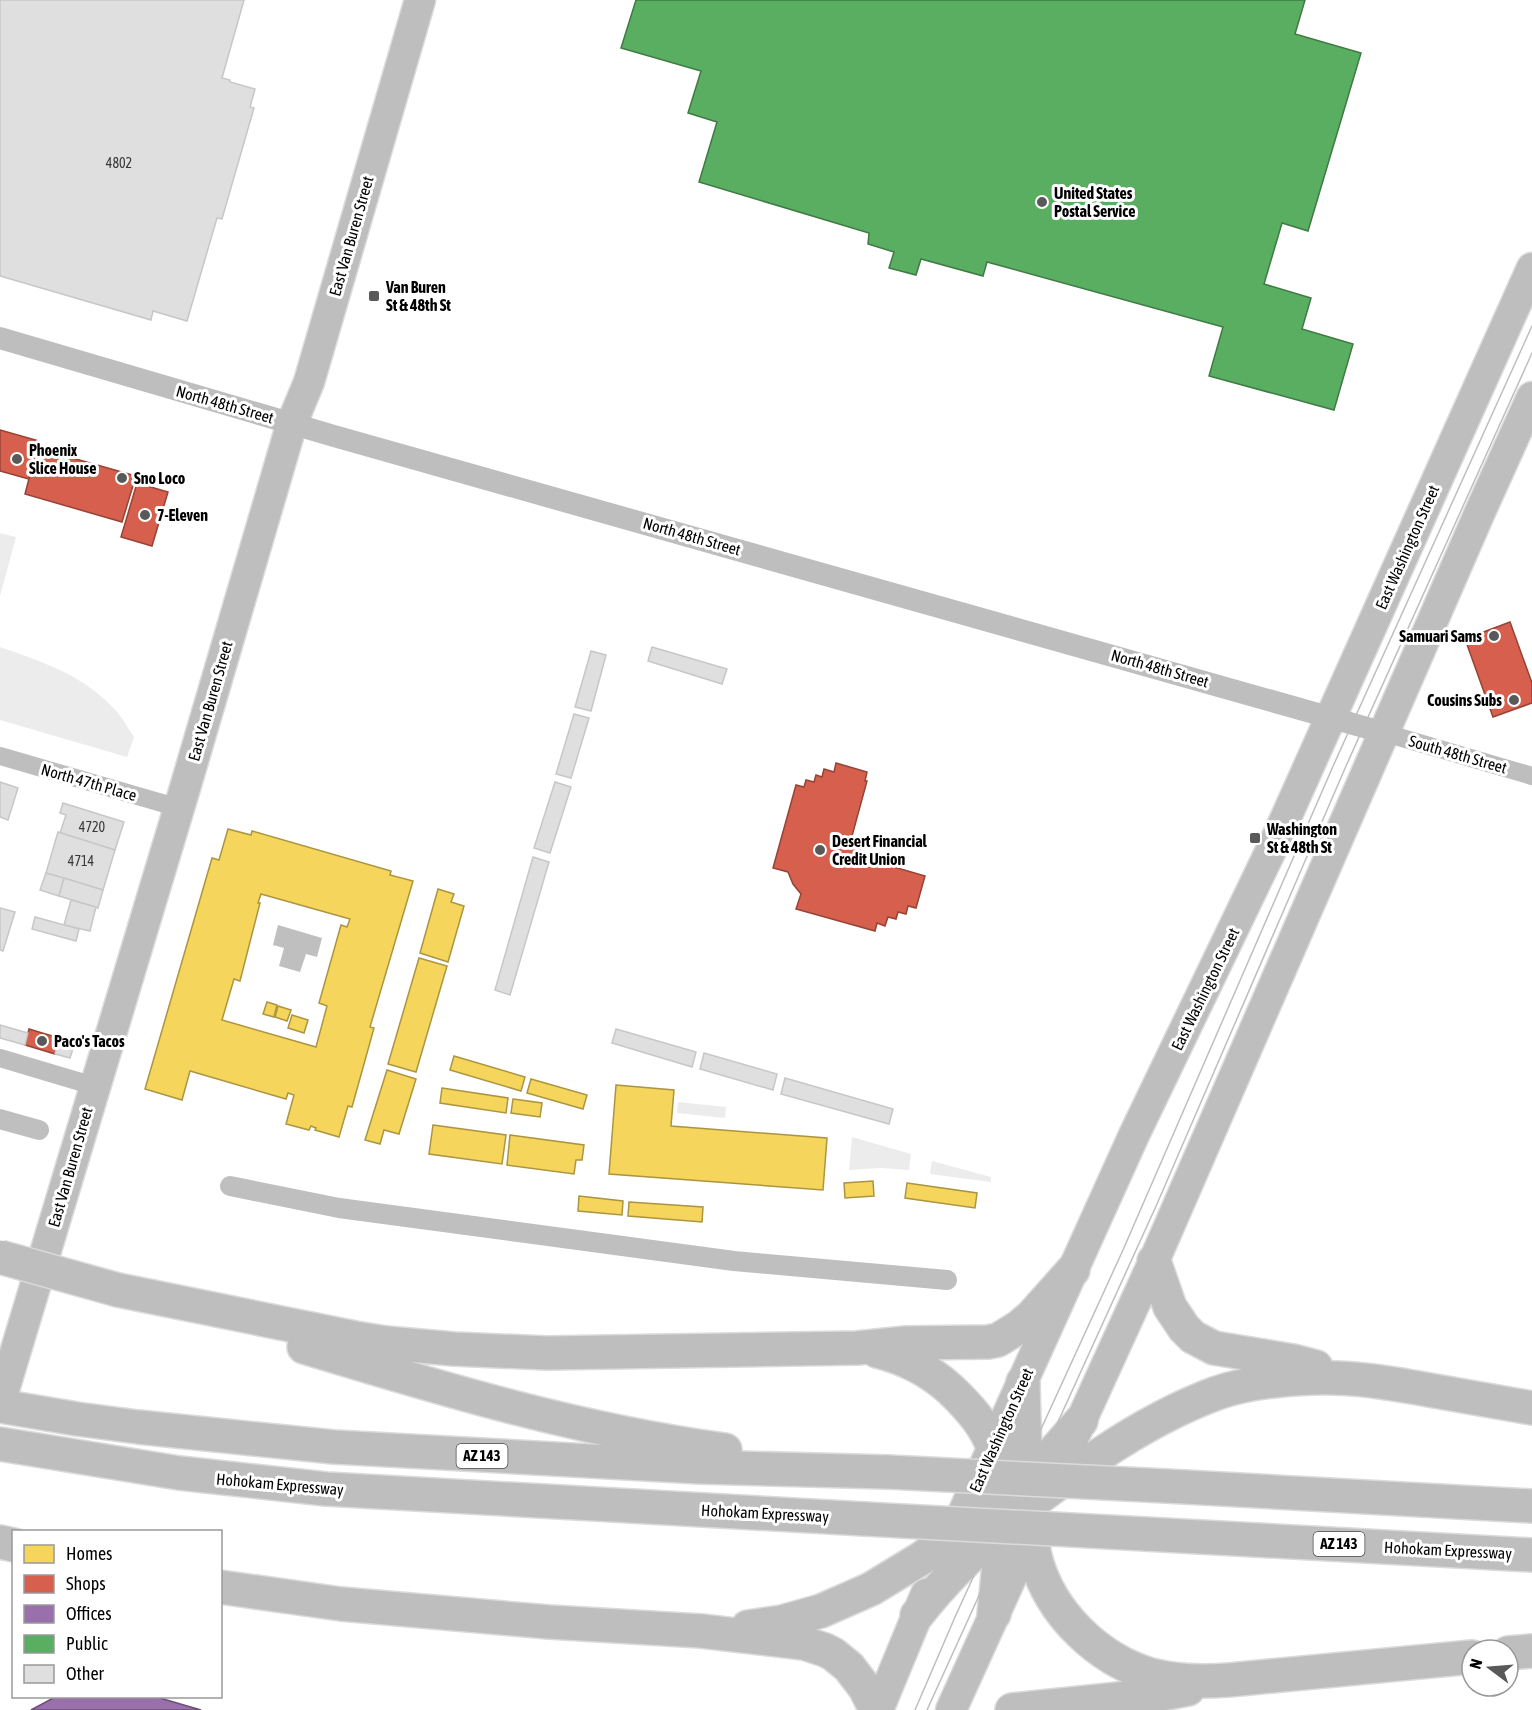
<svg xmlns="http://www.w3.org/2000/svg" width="1532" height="1710" font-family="'Asap Condensed',sans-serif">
<rect width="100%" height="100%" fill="#fff"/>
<g fill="#ececec">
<path d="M0 533 16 537 0 596Z"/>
<path d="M0 647C45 663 85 675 118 713 124 720 128 729 134 737L127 757 0 720Z"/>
<path d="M678 1102 726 1107 725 1118 677 1113Z"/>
<path d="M852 1137 911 1154 909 1170 881 1168 849 1170Z"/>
<path d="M932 1161 991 1177V1182L930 1174Z"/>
</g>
<path fill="#bfbfbf" d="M278 925 322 938 317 957 306 954 300 972 279 966 284 948 273 945Z"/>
<g fill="#f6d55c" stroke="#ac9540" stroke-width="1.5" fill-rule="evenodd">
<path d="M228 829 251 835 252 831 391 871 390 875 413 881 370 1027 374 1028 352 1107 348 1106 339 1137 315 1130 316 1128 311 1126 309 1130 286 1124 294 1095 288 1093 286 1099 190 1071 182 1100 145 1089 212 858 219 860ZM261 894 350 919 347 927 341 925 319 1003 327 1006 316 1047 222 1020 234 979 240 981 260 903H258Z"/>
<path d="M438 889 454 894 451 902 464 906 448 962 420 953Z"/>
<path d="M419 958 447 966 416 1072 388 1064Z"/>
<path d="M267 1002 277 1005 274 1017 263 1014Z"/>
<path d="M278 1006 291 1010 287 1021 275 1017Z"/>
<path d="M292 1015 308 1020 304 1033 288 1028Z"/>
<path d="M454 1056 525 1077 521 1091 450 1070Z"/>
<path d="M387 1070 416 1079 399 1134 384 1130 380 1144 365 1140Z"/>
<path d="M531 1079 587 1095 583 1109 527 1093Z"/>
<path d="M616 1085 674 1090 671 1126 827 1138 823 1190 609 1174Z"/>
<path d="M442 1088 508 1098 506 1113 440 1103Z"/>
<path d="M513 1099 542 1103 540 1117 511 1113Z"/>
<path d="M433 1125 506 1135 502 1164 429 1154Z"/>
<path d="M510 1135 584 1145 582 1160H576L574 1174 507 1165Z"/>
<path d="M873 1181 874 1196 845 1198 844 1183Z"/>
<path d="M907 1183 977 1193 975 1208 905 1198Z"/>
<path d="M579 1196 623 1201 622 1215 578 1211Z"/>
<path d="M629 1202 703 1207 702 1222 628 1216Z"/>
</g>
<g fill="#d6604d" stroke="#964336" stroke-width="1.5">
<path d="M0 430 39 441 29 479 0 471Z"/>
<path d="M37 448 136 476 122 522 25 494Z"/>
<path d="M137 483 168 492 152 546 121 537Z"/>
<path d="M1510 622 1532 683V703L1493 717 1465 639Z"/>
<path d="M836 763 867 772 865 781H867L852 836 859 844 863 858 925 876 916 908 908 906 906 914 898 912 896 919 888 917 885 926 877 923 875 931 796 909 801 894 793 884 788 872 773 868 796 785 804 787 806 780 814 782 816 775 822 777 824 769 834 772Z"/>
<path d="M29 1029 59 1038 55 1054 25 1045Z"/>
</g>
<path fill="#9970ab" stroke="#6b4e78" stroke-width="1.5" d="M57 1696H153L201 1710H31Z"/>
<path fill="#5aae61" stroke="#3f7a44" stroke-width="1.5" d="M636 0H1305L1295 34 1361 53 1308 231 1282 223 1264 284 1311 298 1302 329 1353 344 1334 410 1209 376 1223 327 987 262 983 276 921 259 916 275 889 268 894 252 868 244 869 233 699 182 717 122 688 113 701 71 621 48Z"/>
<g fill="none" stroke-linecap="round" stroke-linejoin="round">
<g stroke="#bfbfbf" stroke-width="20">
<path d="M0 1119 39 1130"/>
<path d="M230 1186 339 1208 734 1261 947 1280"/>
</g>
</g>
<g fill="#dfdfdf" stroke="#c7c7c7" stroke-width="1.5">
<path d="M0 0H244L222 78 230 80V82L255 89 250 107 254 108 222 219 217 218 187 321 153 311 151 320 0 276Z"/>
<path d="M652 647 727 669 722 684 648 661Z"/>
<path d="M591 651 606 655 591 711 575 707Z"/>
<path d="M574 714 589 718 571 778 556 774Z"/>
<path d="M0 782 18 788 8 820 0 817Z"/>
<path d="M555 782 571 787 550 853 534 848Z"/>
<path d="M63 803 124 822 115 850 60 833 66 815 60 813Z"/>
<path d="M58 832 115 850 103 890 46 873Z"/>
<path d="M533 857 549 862 510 995 495 990Z"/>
<path d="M46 873 64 878 59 896 40 890Z"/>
<path d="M64 878 103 890 98 908 59 896Z"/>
<path d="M71 900 96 907 90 931 64 925Z"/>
<path d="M0 908 15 912 3 951 0 950Z"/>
<path d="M35 917 79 929 76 941 32 929Z"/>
<path d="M0 1025 28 1033 25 1045 0 1038Z"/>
<path d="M616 1029 696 1052 692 1067 612 1043Z"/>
<path d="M59 1038 75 1042 70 1058 55 1054Z"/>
<path d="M704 1053 777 1074 773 1090 700 1069Z"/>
<path d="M785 1078 893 1109 889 1124 781 1094Z"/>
</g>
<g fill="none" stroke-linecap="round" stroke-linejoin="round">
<g stroke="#dbdbdb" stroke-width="33">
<g id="primary">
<path d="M0 1403 185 788 292 423 309 382 420 0"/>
<path d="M1071 1443 1154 1261 1480 512 1532 397"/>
<path d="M950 1542 1134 1135 1274 844 1532 268"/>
<path d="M878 1710 926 1594"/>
<path d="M951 1710 1036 1523"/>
</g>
</g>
<g stroke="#dbdbdb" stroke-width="36">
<g id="motorway">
<path d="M1154 1261 1170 1307 1184 1328 1193 1337 1214 1348 1293 1361 1316 1367"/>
<path d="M118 1290 355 1338 386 1343 454 1349 547 1353 857 1348 906 1343 988 1342 998 1340 1019 1327 1032 1316 1073 1270"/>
<path d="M304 1347C442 1389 582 1431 725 1450"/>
<path d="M877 1351C905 1358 929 1370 950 1389 967 1405 986 1425 993 1448 1009 1496 999 1563 994 1614"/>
<path d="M1023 1382C1024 1426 1025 1471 1029 1515 1031 1530 1032 1545 1036 1560 1051 1614 1098 1659 1151 1675 1177 1682 1203 1682 1229 1680L1472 1657"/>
<path d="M0 1406 77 1419 138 1427 334 1447 701 1467 888 1472"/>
<path d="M0 1444 179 1473 326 1489 865 1519"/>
<path d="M1166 1486 1532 1506"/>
<path d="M1145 1534 1532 1555"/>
<path d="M0 1542 14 1545"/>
<path d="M220 1587 341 1604 549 1622 701 1631 804 1643 825 1650 833 1654 849 1667 865 1688 876 1710"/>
<path d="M917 1615C967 1551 1032 1499 1101 1454 1137 1430 1176 1408 1217 1393 1247 1383 1280 1379 1311 1378 1351 1376 1390 1383 1429 1390 1463 1396 1498 1402 1532 1408"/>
<path d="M748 1627 782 1622 821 1611 871 1589 922 1558 1026 1481 1051 1455 1081 1421"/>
<path d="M1508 1653 1532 1651"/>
<path d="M1012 1710 1157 1695 1188 1689"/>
</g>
</g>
<g stroke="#bebebe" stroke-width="18">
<path d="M1385 733 1532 776"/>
<path d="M0 756 179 808"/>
<path d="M0 1058 94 1086"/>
</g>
<path stroke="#bebebe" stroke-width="22" d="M0 338 334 436 1385 733"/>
<use href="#primary" stroke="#bebebe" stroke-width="30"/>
<use href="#motorway" stroke="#bebebe" stroke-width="33"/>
<g stroke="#bebebe" stroke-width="1.5">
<path d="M915 1710 955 1617 1123 1250 1334 764 1532 326"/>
<path d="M927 1710 1157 1204 1346 766 1532 353"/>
</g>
<g stroke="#dbdbdb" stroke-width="36" stroke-linecap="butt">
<g id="motorway-bridge">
<path d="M0 1257 118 1290"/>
<path d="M888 1472 1166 1486"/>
<path d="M865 1519 1145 1534"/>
</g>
</g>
<use href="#motorway-bridge" stroke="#bebebe" stroke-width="33"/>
</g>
<g fill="#595959" stroke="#fff" stroke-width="2">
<circle cx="1042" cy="202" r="6"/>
<rect x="368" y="290" width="12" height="12" rx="3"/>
<circle cx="17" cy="459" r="6"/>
<circle cx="122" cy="478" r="6"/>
<circle cx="145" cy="515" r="6"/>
<circle cx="1494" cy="636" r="6"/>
<circle cx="1514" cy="700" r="6"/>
<rect x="1249" y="832" width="12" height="12" rx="3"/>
<circle cx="820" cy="850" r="6"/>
<circle cx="42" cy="1041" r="6"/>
</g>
<g text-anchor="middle" stroke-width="6" stroke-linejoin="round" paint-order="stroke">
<g font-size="14" fill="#383838">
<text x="119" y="168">4802</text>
<text x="92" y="832">4720</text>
<text x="81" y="866">4714</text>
</g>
<g fill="#fff" stroke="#4c4c4c" stroke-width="1.5">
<rect x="456.5" y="1444" width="51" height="24" rx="4.5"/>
<rect x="1313.5" y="1532" width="51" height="24" rx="4.5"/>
</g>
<g font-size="15" font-weight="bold" fill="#000">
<text x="482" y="1461">AZ 143</text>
<text x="1339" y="1549">AZ 143</text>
</g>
<g font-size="16" font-weight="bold" fill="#000" stroke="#fff" text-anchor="start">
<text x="1054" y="199">United States<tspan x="1054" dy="18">Postal Service</tspan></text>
<text x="386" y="293">Van Buren<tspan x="386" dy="18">St &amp; 48th St</tspan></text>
<text x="29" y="456">Phoenix<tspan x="29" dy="18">Slice House</tspan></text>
<text x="134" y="484">Sno Loco</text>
<text x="157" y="521">7-Eleven</text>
<text x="1482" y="642" text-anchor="end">Samuari Sams</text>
<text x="1502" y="706" text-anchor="end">Cousins Subs</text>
<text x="1267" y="835">Washington<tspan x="1267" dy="18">St &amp; 48th St</tspan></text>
<text x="832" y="847">Desert Financial<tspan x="832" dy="18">Credit Union</tspan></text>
<text x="54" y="1047">Paco's Tacos</text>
</g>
<g font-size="16" fill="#000" stroke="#fff">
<text transform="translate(351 236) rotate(-74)" y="6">East Van Buren Street</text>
<text transform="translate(225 404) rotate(16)" y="6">North 48th Street</text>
<text transform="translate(692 536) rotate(16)" y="6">North 48th Street</text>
<text transform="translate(1407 547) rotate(-66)" y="6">East Washington Street</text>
<text transform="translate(1160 668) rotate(16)" y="6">North 48th Street</text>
<text transform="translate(210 701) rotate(-74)" y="6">East Van Buren Street</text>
<text transform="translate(1458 754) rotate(16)" y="6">South 48th Street</text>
<text transform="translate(89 782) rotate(16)" y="6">North 47th Place</text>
<text transform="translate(1205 989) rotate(-64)" y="6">East Washington Street</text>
<text transform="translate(70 1167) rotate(-74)" y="6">East Van Buren Street</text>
<text transform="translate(1001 1430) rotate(-66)" y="6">East Washington Street</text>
<text transform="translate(280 1484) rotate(5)" y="6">Hohokam Expressway</text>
<text transform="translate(765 1513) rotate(3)" y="6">Hohokam Expressway</text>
<text transform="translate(1448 1550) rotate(3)" y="6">Hohokam Expressway</text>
</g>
</g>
<rect x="12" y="1530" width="210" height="168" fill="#ffffff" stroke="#999999" stroke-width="1.5"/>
<rect x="24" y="1545" width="30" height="18" fill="#f6d55c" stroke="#999999" stroke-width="1.5"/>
<text x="66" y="1560" font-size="18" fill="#000000">Homes</text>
<rect x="24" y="1575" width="30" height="18" fill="#d6604d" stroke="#999999" stroke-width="1.5"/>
<text x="66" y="1590" font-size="18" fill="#000000">Shops</text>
<rect x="24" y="1605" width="30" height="18" fill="#9970ab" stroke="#999999" stroke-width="1.5"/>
<text x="66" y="1620" font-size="18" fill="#000000">Offices</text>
<rect x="24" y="1635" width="30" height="18" fill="#5aae61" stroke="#999999" stroke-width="1.5"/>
<text x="66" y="1650" font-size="18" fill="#000000">Public</text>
<rect x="24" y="1665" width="30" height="18" fill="#dfdfdf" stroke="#999999" stroke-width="1.5"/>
<text x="66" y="1680" font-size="18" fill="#000000">Other</text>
<g transform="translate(1490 1668) rotate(286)"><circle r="28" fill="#ffffff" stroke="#999999" stroke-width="1.5"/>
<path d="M0-4.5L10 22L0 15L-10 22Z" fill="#595959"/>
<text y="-9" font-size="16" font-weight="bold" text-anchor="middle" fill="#000000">N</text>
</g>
</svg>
